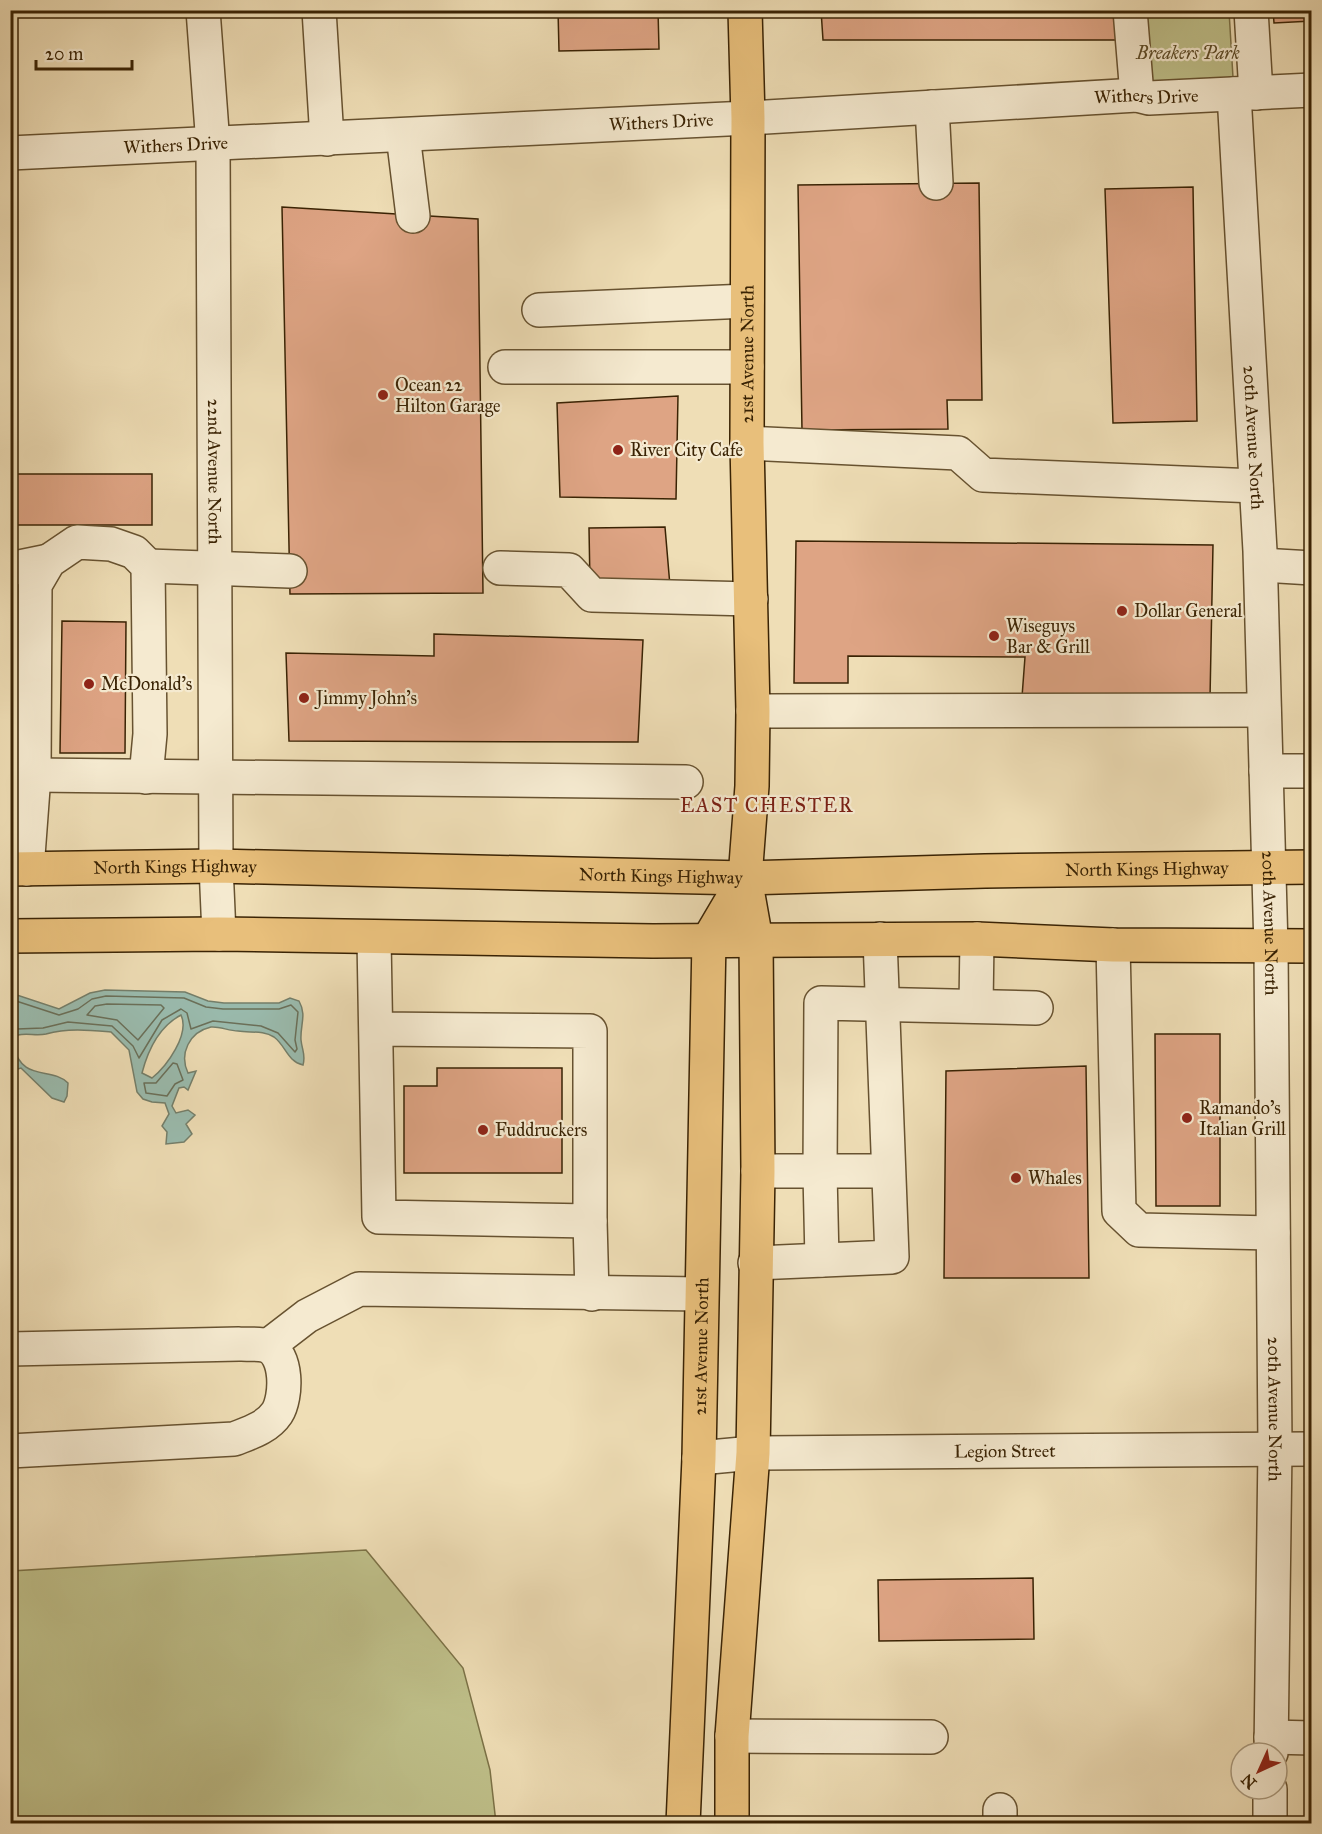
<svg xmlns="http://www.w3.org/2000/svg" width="1322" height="1834" font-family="'IM FELL Great Primer',serif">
<rect width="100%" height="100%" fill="#efdeb6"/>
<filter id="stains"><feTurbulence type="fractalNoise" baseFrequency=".00333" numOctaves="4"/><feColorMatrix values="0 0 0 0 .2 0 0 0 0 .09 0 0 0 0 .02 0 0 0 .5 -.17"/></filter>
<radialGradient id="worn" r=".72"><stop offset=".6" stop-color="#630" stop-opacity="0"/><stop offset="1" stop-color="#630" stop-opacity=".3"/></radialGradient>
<g fill="#bfc08a" stroke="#7c7247" stroke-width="1.5">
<path d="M1141 11H1229L1234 94 1149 98Z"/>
<path d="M366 1550 463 1668 490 1770 496 1823H11V1571Z"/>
</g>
<path fill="#9abcaf" stroke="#747f6b" stroke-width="1.5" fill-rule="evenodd" d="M105 990 185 992 208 1001 224 1003H279L290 998 299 1001C307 1015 300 1025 301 1040 302 1050 306 1055 303 1065 287 1061 286 1046 274 1037 263 1030 250 1033 238 1031 229 1031 219 1026 211 1027 189 1032 179 1054 188 1073L196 1071 188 1090 184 1087 179 1088 172 1106 176 1113 188 1110 195 1115 186 1124 192 1134 184 1142 166 1144 167 1132 162 1126 169 1114 165 1103 152 1102 143 1099 137 1092 129 1050 111 1032C88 1030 68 1028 46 1034 37 1036 27 1033 18 1035L13 1045C22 1083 51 1066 68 1083L67 1096 64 1102 52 1098 21 1068 11 1071V993L59 1009 90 993ZM181 1015C190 1034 167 1066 152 1078L142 1073C148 1050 160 1026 181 1015Z"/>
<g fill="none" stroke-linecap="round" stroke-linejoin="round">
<g stroke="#6a705a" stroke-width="1.5">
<path d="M10 999 59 1015 78 1009 92 999 106 996 184 998 206 1007 223 1009H279L291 1005 298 1012 295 1040 297 1049 295 1052 278 1033 261 1026 213 1021 191 1029 187 1013 181 1009 162 1020 139 1058 133 1046 112 1026 68 1022 43 1028 17 1029 10 1036"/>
<path d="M107 1004 161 1005 164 1008 138 1040 117 1020 87 1015 95 1006Z"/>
<path d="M173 1063 177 1064 183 1080 175 1084 167 1096 146 1093 144 1083H156Z"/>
</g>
</g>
<g fill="#dea484" stroke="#3a2304" stroke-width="1.5">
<path d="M558 10H658L659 49 559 51Z"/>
<path d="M821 10H1121L1122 40H823Z"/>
<path d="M1273 10H1312V21L1274 23Z"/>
<path d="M979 183 982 400H947L948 429 802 430 798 185Z"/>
<path d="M1193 187 1197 421 1113 423 1105 189Z"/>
<path d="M282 207 478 219 483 593 290 594Z"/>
<path d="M678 396 676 499 560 497 557 403Z"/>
<rect x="10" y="474" width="142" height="51"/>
<path d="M665 527 670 586 590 584 589 528Z"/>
<path d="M796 541 1213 545 1210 698 1022 697 1025 657 848 656V683H794Z"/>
<path d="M62 621 126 622 125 753H60Z"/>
<path d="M434 634 643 640 638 742 289 741 286 653 434 656Z"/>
<path d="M1155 1034H1220V1206H1156Z"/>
<path d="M1086 1066 1089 1278H944L946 1071Z"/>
<path d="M437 1068H562V1173H404V1086H437Z"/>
<path d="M1033 1578 1034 1639 879 1641 878 1580Z"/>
</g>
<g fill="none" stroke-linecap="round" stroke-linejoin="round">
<g stroke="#675230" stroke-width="36">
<g id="minor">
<path id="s1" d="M203 10 213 145 216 866 219 934"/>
<path d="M319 10 327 139"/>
<path d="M1130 10 1137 95"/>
<path d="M1251 10 1256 93"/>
<path id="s2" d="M1234 94 1260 551 1271 948 1275 1448 1271 1753"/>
<path d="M932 107 936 183"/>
<path d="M403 135 413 216"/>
<path id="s3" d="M10 153 748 118 1137 95 1149 98 1312 90"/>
<path d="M539 310 747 301"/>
<path d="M505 367H747"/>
<path d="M747 443 958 453 983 475 1256 486"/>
<path d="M1261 565 1312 568"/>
<path d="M148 566 290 571"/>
<path d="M500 568 569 570 592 595 751 599"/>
<path d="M10 569 49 561"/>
<path d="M753 711 1264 710"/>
<path d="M1266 771H1312"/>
<path d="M34 775 686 782"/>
<path d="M27 869 34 775 35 585 49 561 77 542 111 544 134 552 148 566 150 734 146 777"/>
<path d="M374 939 379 1217 590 1221V1031L376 1029"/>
<path d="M1113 945 1119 1211 1139 1230 1273 1233"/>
<path d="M976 1006 977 939"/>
<path d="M758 1171H888"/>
<path d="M590 1221 592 1294"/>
<path d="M822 1260 820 1173 821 1003 1036 1008"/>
<path d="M755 1263 892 1257 880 939"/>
<path d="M268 1346 307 1316 359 1289 701 1294"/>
<path d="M10 1349 239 1344C247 1345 259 1343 267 1346 288 1354 287 1397 277 1413 267 1428 249 1433 234 1439L10 1451"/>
<path id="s4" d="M699 1458 753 1453 1312 1449"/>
<path d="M732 1736 931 1737"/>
<path d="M1271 1737 1312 1738"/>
<path d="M1000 1824V1810"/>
<path d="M1270 1824V1789"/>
</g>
</g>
<g stroke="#3a2304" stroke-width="36">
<g id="major">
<path id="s5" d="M10 869 216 866 745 878 985 871 1312 867"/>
<path d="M10 936 219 934 653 941 977 939 1113 945 1312 946"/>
<path id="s6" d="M683 1824 699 1458 709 939 745 878"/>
<path id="s7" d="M732 1824V1736L753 1453 758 1171 756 940 745 878 752 786 753 711 747 443 748 118 745 10"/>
</g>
</g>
<use href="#minor" stroke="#f5ead0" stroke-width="33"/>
<use href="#major" stroke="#e8bf7b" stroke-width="33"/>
</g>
<g fill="#8f2418" stroke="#f5ead0" stroke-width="2">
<circle cx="383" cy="395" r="6"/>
<circle cx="618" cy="450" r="6"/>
<circle cx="1122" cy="611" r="6"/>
<circle cx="994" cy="636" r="6"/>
<circle cx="89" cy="684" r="6"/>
<circle cx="304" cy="698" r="6"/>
<circle cx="1187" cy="1118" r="6"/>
<circle cx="483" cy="1130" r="6"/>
<circle cx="1016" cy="1178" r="6"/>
</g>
<g text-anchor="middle" stroke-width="4.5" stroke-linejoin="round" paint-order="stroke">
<g font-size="18" font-style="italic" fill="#5b4a26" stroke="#f5ead0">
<text x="1188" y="59">Breakers Park</text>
</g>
<g font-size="18" fill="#3a2304" stroke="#f5ead0">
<text dy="6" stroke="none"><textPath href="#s3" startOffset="1138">Withers Drive</textPath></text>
<text dy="6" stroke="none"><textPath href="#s3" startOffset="652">Withers Drive</textPath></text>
<text dy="6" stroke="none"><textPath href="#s3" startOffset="166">Withers Drive</textPath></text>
<text dy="6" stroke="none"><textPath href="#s7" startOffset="1472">21st Avenue North</textPath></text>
<text dy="6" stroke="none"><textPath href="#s2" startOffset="344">20th Avenue North</textPath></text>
<text dy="6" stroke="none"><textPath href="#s1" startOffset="462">22nd Avenue North</textPath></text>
<text dy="6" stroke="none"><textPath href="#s5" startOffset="165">North Kings Highway</textPath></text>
<text dy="6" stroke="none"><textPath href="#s5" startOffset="1137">North Kings Highway</textPath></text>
<text dy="6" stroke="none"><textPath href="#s5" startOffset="651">North Kings Highway</textPath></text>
<text dy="6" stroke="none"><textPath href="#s2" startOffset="830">20th Avenue North</textPath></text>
<text dy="6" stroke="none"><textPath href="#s6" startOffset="478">21st Avenue North</textPath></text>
<text dy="6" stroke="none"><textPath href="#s2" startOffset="1316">20th Avenue North</textPath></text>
<text dy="6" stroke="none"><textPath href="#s4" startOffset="306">Legion Street</textPath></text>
</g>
<g font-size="18" fill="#3a2304" stroke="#f5ead0" text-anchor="start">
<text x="395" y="391">Ocean 22<tspan x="395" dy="21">Hilton Garage</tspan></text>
<text x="630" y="456">River City Cafe</text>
<text x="1134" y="617">Dollar General</text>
<text x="1006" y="632">Wiseguys<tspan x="1006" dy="21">Bar &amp; Grill</tspan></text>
<text x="101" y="690">McDonald's</text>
<text x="316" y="704">Jimmy John's</text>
<text x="1199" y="1114">Ramando's<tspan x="1199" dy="21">Italian Grill</tspan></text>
<text x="495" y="1136">Fuddruckers</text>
<text x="1028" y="1184">Whales</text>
</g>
<g font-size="20" letter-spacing="1.5" fill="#7a1f14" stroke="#f5ead0">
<text x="767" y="812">EAST CHESTER</text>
</g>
</g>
<rect width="1322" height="1834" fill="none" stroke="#efdeb6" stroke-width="36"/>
<rect x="12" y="12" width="1298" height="1810" fill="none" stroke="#3a2304" stroke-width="3"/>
<rect x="18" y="18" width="1286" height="1798" fill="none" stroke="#3a2304" stroke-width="1.5"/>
<g transform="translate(1259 1771) rotate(225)"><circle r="28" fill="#f5ead0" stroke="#aa9a7e" stroke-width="1.5"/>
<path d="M0-4.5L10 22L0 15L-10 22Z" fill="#8f2418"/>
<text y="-9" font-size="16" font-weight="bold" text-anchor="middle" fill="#3a2304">N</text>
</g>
<path d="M36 60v9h96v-9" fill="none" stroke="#3a2304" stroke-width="3"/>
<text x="45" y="60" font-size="18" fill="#3a2304" stroke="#f5ead0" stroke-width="4.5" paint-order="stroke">20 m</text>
<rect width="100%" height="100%" filter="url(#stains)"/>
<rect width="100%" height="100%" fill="url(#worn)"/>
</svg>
